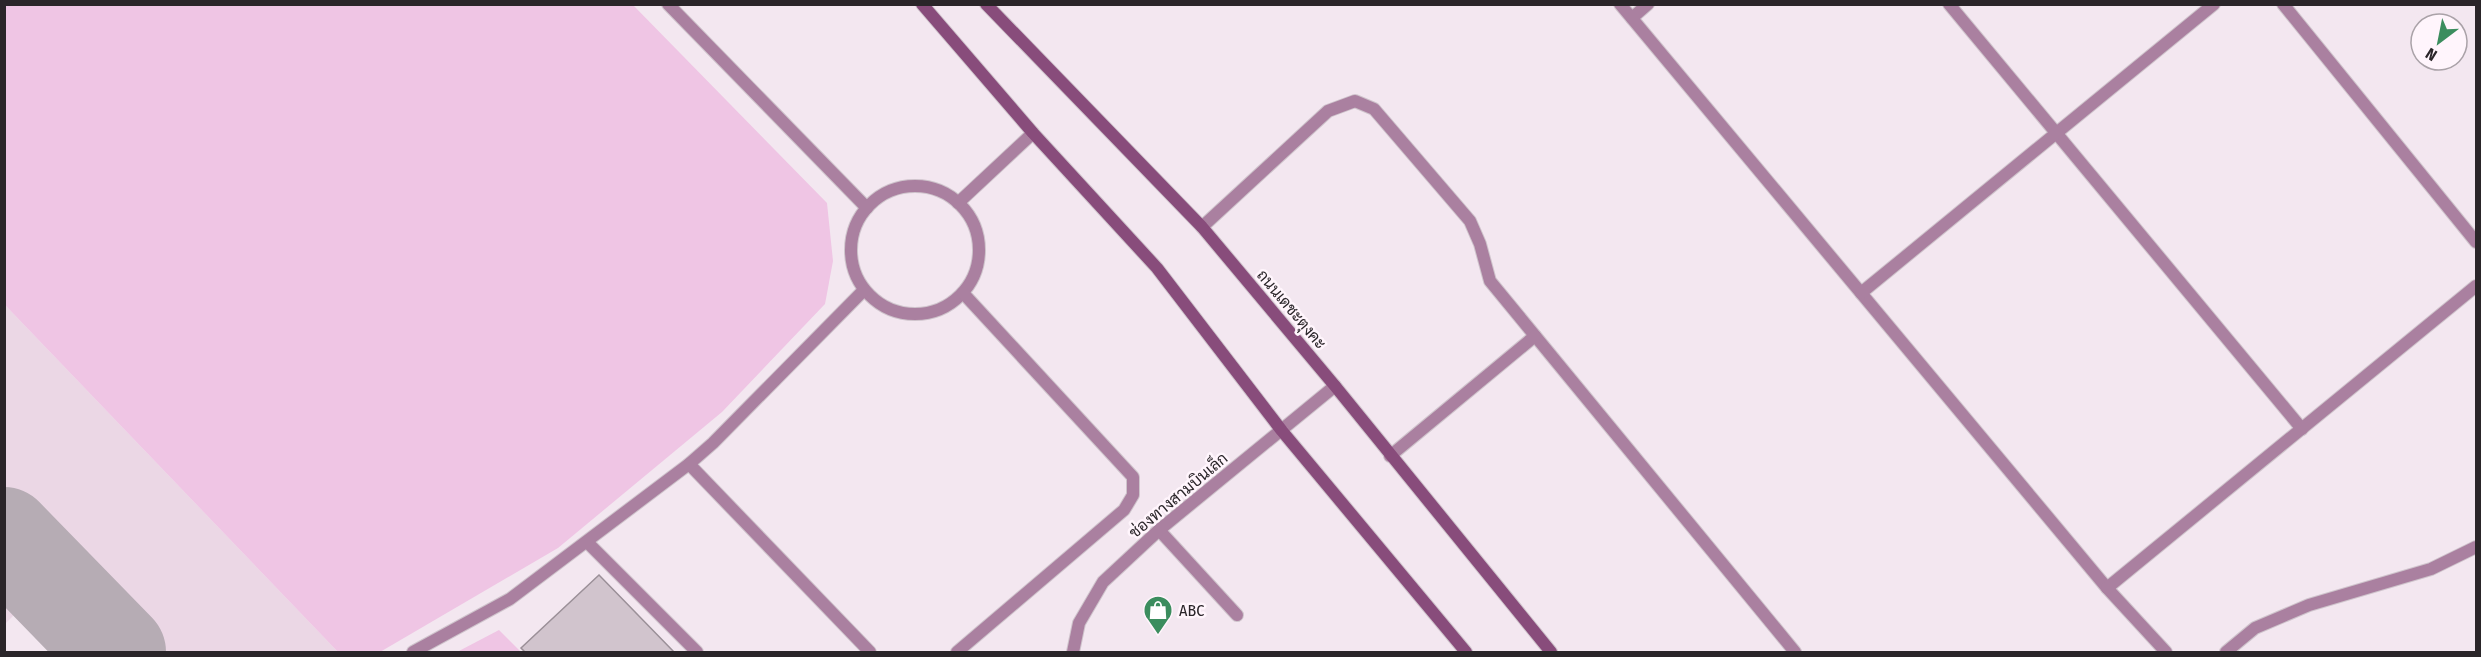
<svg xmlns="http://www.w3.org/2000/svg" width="2481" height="657" font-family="'Fira Sans Condensed',Sarabun,sans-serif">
<rect width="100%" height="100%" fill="#f3e7f0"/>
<path fill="#ebd7e5" d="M5 305 338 652H81L30 599 5 624Z"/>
<g fill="#efc5e4">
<path d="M5 4 633 5 827 203 833 261 825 304 722 412 558 548 380 652H338L5 305Z"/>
<path d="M499 630 521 652H457Z"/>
</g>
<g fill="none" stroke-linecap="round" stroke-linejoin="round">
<path stroke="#b6acb4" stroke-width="98" d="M4 536 117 652"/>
</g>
<path fill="#d1c4cd" stroke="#9b9098" stroke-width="1.5" d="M599 575 674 652H525L521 648Z"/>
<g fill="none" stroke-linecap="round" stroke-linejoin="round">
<g stroke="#cfc4cc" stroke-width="14">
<g id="lane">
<path d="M668 4 867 208"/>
<circle cx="915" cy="250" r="64"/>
<path d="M958 203 1033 133"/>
<path d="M1202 227 1328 111 1355 101 1374 109 1470 221 1480 244 1490 281 1795 652"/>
<path d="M1390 456 1535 336"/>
<path d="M689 464 870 652"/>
<path d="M1159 530 1237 615"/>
<path d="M587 542 697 652"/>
<path d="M413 652 510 599 689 464 713 443 864 290"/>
<path d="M957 652 1124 510 1133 495V477L963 293"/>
<path d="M1073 652 1079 623 1103 582 1159 530 1335 386"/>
<path d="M2226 652 2255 628 2309 605 2431 569 2476 547"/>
</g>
</g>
<g stroke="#cfc4cc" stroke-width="14">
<g id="street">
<path d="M1620 4 2107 588 2166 652"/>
<path d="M1949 4 2302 429"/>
<path d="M2283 4 2476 242"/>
<path d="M1632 18 1648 4"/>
<path d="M1861 293 2214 4"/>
<path d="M2107 588 2476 286"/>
</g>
</g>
<g stroke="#cfc4cc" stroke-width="14">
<g id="secondary">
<path d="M922 4 1033 133 1157 268 1282 431 1466 652"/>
<path d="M986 4 1202 227 1335 386 1551 652"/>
</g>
</g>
<use href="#lane" stroke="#aa80a0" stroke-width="12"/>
<use href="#street" stroke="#aa80a0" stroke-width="12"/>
<use href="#secondary" stroke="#884c7b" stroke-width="12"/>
</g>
<defs>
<g id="shop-pin" transform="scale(1.5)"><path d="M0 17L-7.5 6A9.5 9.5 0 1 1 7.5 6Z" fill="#3b8d5e" stroke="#fff5fc"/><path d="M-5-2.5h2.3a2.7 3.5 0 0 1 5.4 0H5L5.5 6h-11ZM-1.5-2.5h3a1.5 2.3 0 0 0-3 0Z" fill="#fff"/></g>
</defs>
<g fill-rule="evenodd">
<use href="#shop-pin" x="1158" y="610"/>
</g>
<g text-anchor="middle" stroke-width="5" stroke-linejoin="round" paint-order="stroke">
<g font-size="16" fill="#2a2529" stroke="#fff5fc">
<text transform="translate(1292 309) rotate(50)" y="6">ถนนเดชะตุงคะ</text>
<text transform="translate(1178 495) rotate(-40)" y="6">ช่องทางสามบินเล็ก</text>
</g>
<g font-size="16" fill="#2a2529" stroke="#fff5fc" text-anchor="start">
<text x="1179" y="616">ABC</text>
</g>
</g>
<rect width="2481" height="657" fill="none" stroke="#2a2529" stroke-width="12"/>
<g transform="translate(2439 42) rotate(212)"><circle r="28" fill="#fff5fc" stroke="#aaa2a8" stroke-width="1.5"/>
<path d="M0-4.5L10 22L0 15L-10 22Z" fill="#3b8d5e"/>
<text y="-9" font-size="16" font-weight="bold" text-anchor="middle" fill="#2a2529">N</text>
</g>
</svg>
